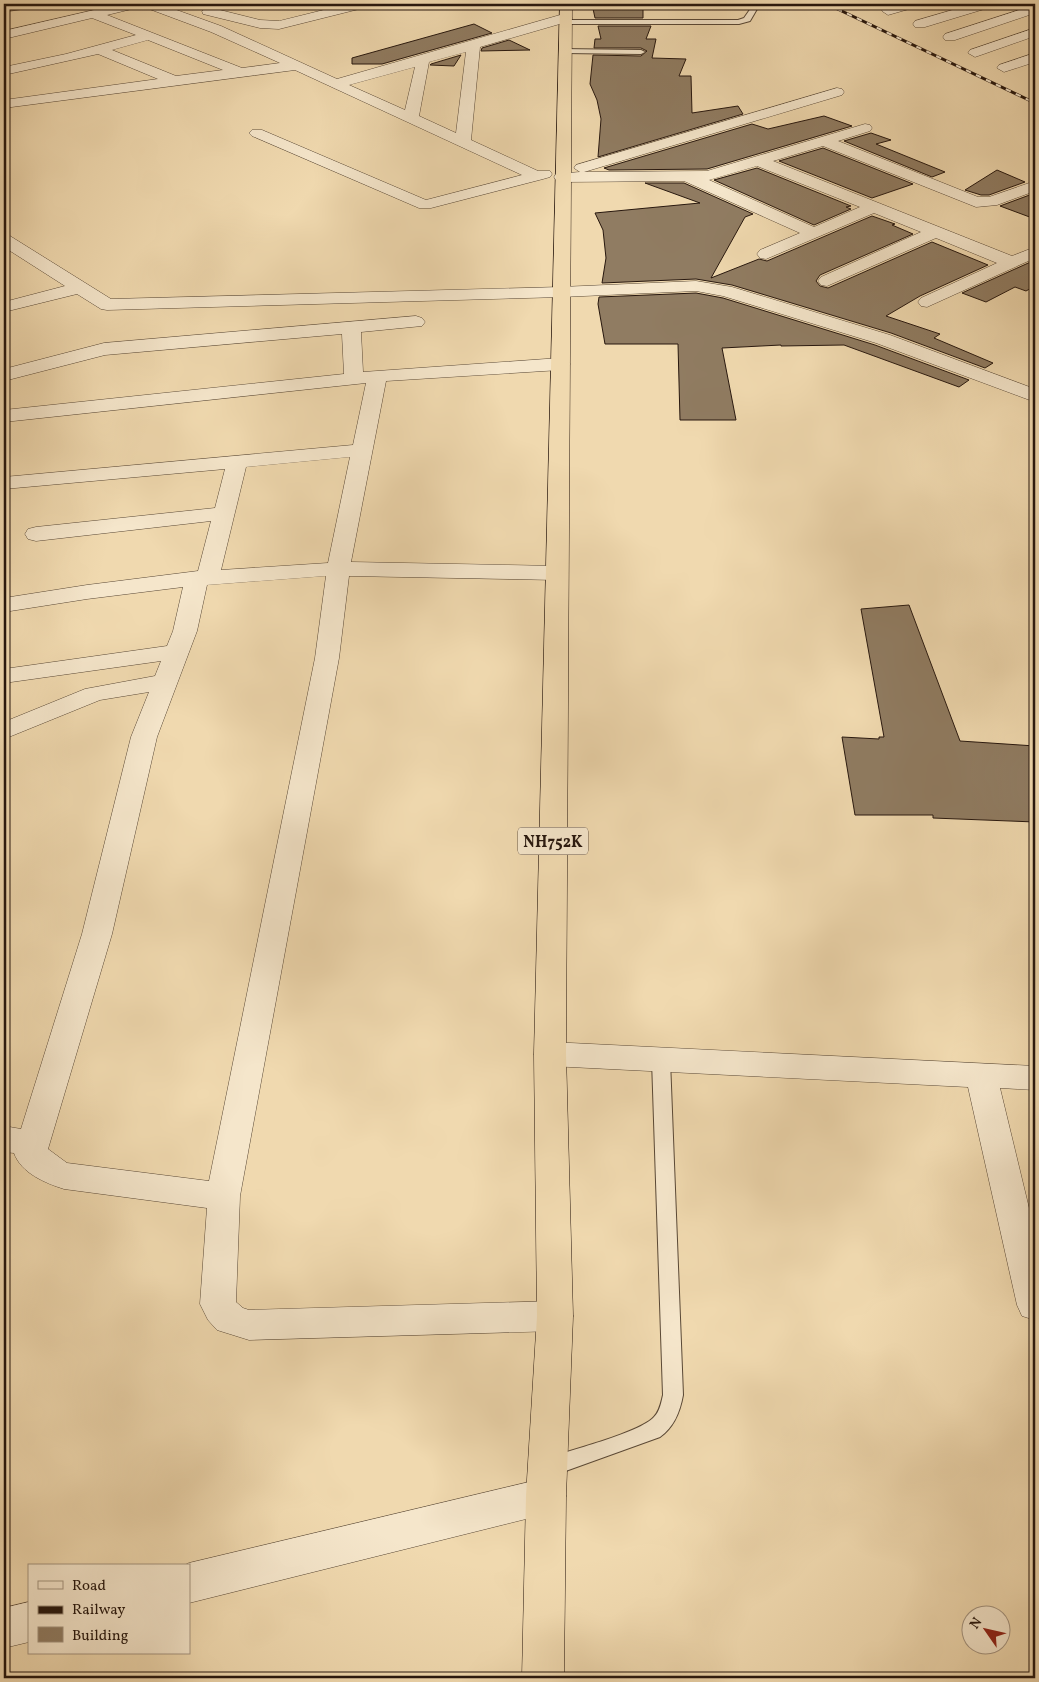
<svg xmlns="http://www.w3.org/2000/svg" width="1039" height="1682" font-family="Vollkorn,serif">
<rect width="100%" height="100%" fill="#f0d9af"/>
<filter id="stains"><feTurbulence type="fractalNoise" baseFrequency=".004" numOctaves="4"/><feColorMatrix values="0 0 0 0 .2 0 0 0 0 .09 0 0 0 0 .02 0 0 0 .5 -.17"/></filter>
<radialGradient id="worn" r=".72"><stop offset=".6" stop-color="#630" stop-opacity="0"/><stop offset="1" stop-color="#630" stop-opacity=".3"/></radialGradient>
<path fill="#ac9778" stroke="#77644e" d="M4 4H50V5L4 12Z"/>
<g fill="#907c62" stroke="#27170e">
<path d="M592 4H643V18H595Z"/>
<path d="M474 24 492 33 382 64H352V58Z"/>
<path d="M598 26H651L646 39H656L652 58 686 59 679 76H691L692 113 738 106 743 114 598 157 601 119 597 100 590 84 593 55 641 56 647 51 641 48H594L595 39H601Z"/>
<path d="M509 40 530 50 481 51 482 48Z"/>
<path d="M461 55 454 66 430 65 431 64Z"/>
<path d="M824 116 852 126 707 169 609 170 604 168 752 124 768 129Z"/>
<path d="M871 133 891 140 876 144 945 172 932 177 844 141Z"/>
<path d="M823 148 913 184 872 198 779 161Z"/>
<path d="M757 168 851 206 846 207 851 209 814 225 714 180Z"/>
<path d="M997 170 1025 182 989 195H981L965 190Z"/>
<path d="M645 183H684L753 214 745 217 711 278 759 259 767 261 872 216 895 224 892 225 913 234 820 275 816 281 820 286 828 288 932 242 988 265 920 296 886 316 940 334 934 338 993 363 985 368 891 333 732 285 696 279 602 283 606 258 603 230 595 213 700 203Z"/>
<path d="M1035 193V219L1000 206Z"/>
<path d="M1035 260V286L1026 291 1015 287 986 302 962 293Z"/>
<path d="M696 293 723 298 875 345 969 380 959 387 844 345 781 346V345L722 348 736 420H680L678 344H605L598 304 599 297Z"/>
<path d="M909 605 960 741 1035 746V822L933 818V815H855L842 737 879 739V737H884L861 609Z"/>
</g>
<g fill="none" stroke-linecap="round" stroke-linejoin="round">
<g stroke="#594836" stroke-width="2">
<g id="lane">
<path d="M751 8 757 9 750 21 739 24H565L561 22 565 20H738L744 18Z"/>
<path d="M561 49 641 50 645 52 641 54 564 53 560 51Z"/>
<path d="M661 1054 667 1055 670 1060 683 1395C680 1412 674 1427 660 1437L549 1477 542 1474 538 1467 542 1460C566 1451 640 1433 654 1417 660 1411 661 1403 663 1395L652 1060 655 1055Z"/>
</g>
</g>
<g stroke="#594836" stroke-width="1">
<g id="street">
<path d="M120 4H141L140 7 107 15 242 68 280 63 211 32 144 7 143 4H160L221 26 337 79 560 15H570L572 18 570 21 480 47 471 140 538 171H550L552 174 550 177 543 179 431 208H419L252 136 249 133 252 130H262L426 200 522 175 295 70 4 108V100L158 79 98 54 4 75V67L66 54 136 35 92 18 4 39V31ZM148 40 223 70 176 76 112 50ZM466 52 456 133 419 116 429 62ZM415 67 405 110 349 85Z"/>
<path d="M348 4H368L367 7 279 29 260 28 203 14 202 11 208 7 260 20 279 21Z"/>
<path d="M898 4H917L916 7 888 15 882 11 883 8Z"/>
<path d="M973 4H992L991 7 925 27H915L913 24 915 21Z"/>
<path d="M1035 5V13L955 40H945L943 37 945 34Z"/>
<path d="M1035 28V36L975 57 968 53 970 50Z"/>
<path d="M1035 53V62L1004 72 997 68 999 65Z"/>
<path d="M837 88 842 89 844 92 842 95 584 172 707 171 865 124 870 125 872 128 870 131 838 141 978 197H989L1035 181V191L997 205 976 207 823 146 773 161 1012 256 1035 247V258L927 307 921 306 918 302 921 298 997 263 936 238 827 286 821 285 818 281 821 277 921 232 874 213 766 259 760 258 757 254 760 250 800 233 684 181 562 182 556 180 554 177 556 174 580 172 574 168 576 165ZM757 166 860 207 814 227 709 180Z"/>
<path d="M4 235 10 236 111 299 561 287 696 281 732 287 890 335 1035 389V402L876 343 723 296 696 291 561 297 107 310 101 309 77 294 4 312V302L65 286 4 247Z"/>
<path d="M416 316 422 318 425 322 422 326 361 332 363 372 560 358 567 360 570 364 567 368 560 370 386 381 351 562 557 566 565 568 568 573 565 578 557 580 349 576 339 658 240 1196 236 1302 243 1308 249 1310 555 1301 568 1305 573 1316 568 1327 555 1331 249 1340 217 1330 208 1320 200 1304 207 1208 64 1189C45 1183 21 1173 14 1153L4 1152V1126L21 1129 82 934 131 737 149 692 100 700 4 739V722L85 689 155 676 161 661 4 683V669L167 646 173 631 183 587 87 599 4 612V598L87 585 198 571 211 521 36 541 28 539 25 534 28 529 36 527 215 508 225 469 4 489V477L353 445 366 383 4 422V410L344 374 342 334 105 355 4 381V369L104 343ZM350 457 328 563 221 570 246 467ZM326 576 315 658 209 1181 67 1163 48 1149 112 934 157 737 197 631 207 585Z"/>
<path d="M550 1042 1035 1066V1090L1000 1088 1035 1233V1320L1022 1316 1017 1305 968 1087 550 1066 539 1062 534 1054 539 1046Z"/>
<path d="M546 1478 560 1483 566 1496 560 1509 546 1514 189 1603V1566H183L189 1563Z"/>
<path d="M29 1602V1642L4 1648V1608Z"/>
</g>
</g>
<g stroke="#27170e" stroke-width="1">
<path id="highway" d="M560 4H572L566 1054 573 1316 566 1496 564 1678H522L526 1496 537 1316 534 1054Z"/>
</g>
<use href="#lane" fill="#f5e6cb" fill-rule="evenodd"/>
<use href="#street" fill="#f5e6cb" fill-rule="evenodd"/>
<use href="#highway" fill="#f0d9af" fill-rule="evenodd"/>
<g stroke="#27170e" stroke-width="3">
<path id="rail" d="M827 4 1035 103"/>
</g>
<use href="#rail" stroke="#f5e6cb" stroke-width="2" stroke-dasharray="5.5" stroke-linecap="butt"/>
</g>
<g text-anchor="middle" stroke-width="5" stroke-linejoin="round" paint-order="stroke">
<rect fill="#f5e6cb" stroke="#655547" stroke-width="1" x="518" y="827.5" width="70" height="27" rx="4"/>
<g font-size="16" font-weight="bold" fill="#27170e">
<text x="553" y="847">NH752K</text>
</g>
</g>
<rect width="1039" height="1682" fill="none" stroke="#f0d9af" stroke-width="20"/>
<rect x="5" y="5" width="1029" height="1672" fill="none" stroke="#27170e" stroke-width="2.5"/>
<rect x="10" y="10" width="1019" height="1662" fill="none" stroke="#27170e"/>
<rect x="28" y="1564" width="162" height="90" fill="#f5e6cb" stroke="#a3937f"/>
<rect x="38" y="1581" width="25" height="8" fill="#f5e6cb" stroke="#a3937f"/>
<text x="72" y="1590" font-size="15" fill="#27170e">Road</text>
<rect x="38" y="1606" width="25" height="8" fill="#27170e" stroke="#a3937f"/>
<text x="72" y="1614" font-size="15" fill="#27170e">Railway</text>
<rect x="38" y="1627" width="25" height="15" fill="#907c62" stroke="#a3937f"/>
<text x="72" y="1640" font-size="15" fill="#27170e">Building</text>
<g transform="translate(986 1630) rotate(304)"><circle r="24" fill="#f5e6cb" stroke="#a3937f"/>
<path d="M0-4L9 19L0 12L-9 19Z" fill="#8f2418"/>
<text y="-8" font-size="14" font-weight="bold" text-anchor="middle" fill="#27170e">N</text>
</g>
<rect width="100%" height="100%" filter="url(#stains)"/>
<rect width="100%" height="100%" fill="url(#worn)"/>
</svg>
